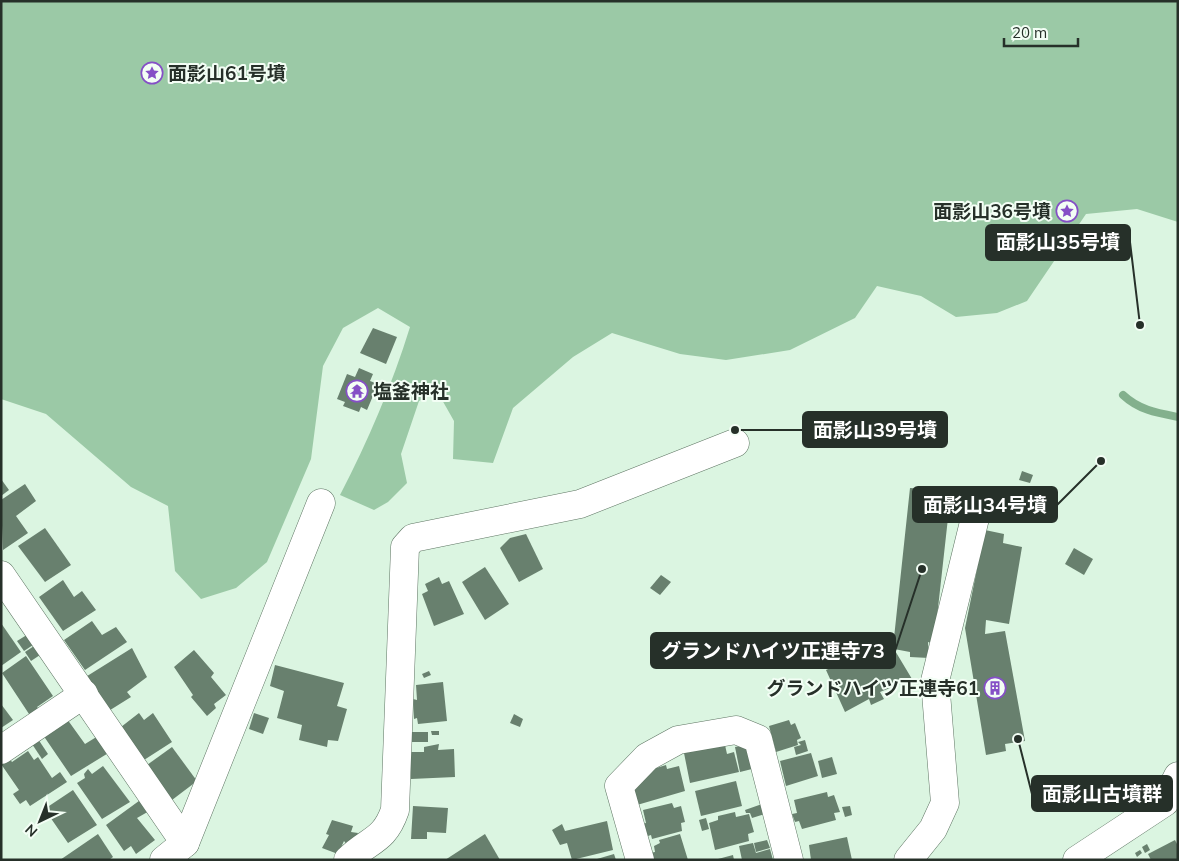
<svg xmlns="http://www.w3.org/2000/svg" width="1179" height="861" font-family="Mulish,'Noto Sans JP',sans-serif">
<rect width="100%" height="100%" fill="#dbf5e1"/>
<path fill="#9bc9a6" d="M1 1H1178V222L1137 209 1086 214 1027 301 997 313 956 317 921 296 877 286 855 318 790 350 726 360 680 354 612 333 573 357 513 408 493 463 453 459 454 421 437 391 419 401 401 454 407 483 388 502 374 510 340 495C368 441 392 385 410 327L378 308 343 328 323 366 311 459 267 562 236 588 201 599 175 571 168 506 131 487 46 414 1 399Z"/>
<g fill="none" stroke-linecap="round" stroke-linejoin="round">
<path stroke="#83b08d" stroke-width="8" d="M1123 395C1139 410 1157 413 1178 417"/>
</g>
<g fill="#68806e">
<path d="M373 328 397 337 386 364 360 353Z"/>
<path d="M359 368 373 374 370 381 378 384 367 410 361 407 359 412 343 406 345 402 337 399 347 374 355 377Z"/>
<path d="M1022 471 1033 475 1030 483 1019 480Z"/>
<path d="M1 479 9 490 1 496Z"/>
<path d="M25 484 36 501 16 516 28 533 3 550 1 500Z"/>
<path d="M910 488 930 489V499L950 500 934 644 928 642 929 658 910 657V652L894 649 912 679 880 692 884 699 871 705 869 699 845 712 826 670 894 638Z"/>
<path d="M45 528 71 565 45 582 18 546Z"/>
<path d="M985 530 1004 534 1003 543 1022 547 1009 624 986 620 985 634 1005 631 1025 741 1005 744 1006 751 986 755 965 628Z"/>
<path d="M526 534 543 569 519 582 500 548 510 538Z"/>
<path d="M1074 548 1093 559 1084 575 1065 564Z"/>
<path d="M485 567 509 604 485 620 462 582Z"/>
<path d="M661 575 671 582 660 595 650 588Z"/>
<path d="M439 577 442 584 449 581 464 614 434 626 422 594 428 591 425 584Z"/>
<path d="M63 580 74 597 82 591 96 610 63 631 39 597Z"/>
<path d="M92 621 102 635 116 627 127 642 85 670 64 640Z"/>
<path d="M1 623 21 652 1 666Z"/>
<path d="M30 633 36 643 24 651 17 641Z"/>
<path d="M37 644 43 653 31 661 25 652Z"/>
<path d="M132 648 147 677 127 692 131 697 107 712 84 678Z"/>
<path d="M194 650 214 673 211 677 226 695 214 704 216 708 207 716 191 697 193 695 174 667Z"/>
<path d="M26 656 53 696 37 707 41 711 31 717 2 673Z"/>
<path d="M275 665 344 683 337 706 347 709 338 741 328 740 327 747 299 740 302 725 277 718 284 691 270 686Z"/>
<path d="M429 671 431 675 424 678 422 674Z"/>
<path d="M443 682 447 721 418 724 417 718 414 719 413 699 417 700 416 685Z"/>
<path d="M1 704 13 720 1 728Z"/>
<path d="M139 713 144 720 153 713 172 742 144 760 121 727Z"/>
<path d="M254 713 269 718 263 734 249 729Z"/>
<path d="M514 714 523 719 520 727 510 723Z"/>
<path d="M67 719 85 744 98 736 110 752 71 776 43 735Z"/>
<path d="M789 720 791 725 795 723 801 738 797 740 798 745 776 752 769 726Z"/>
<path d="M431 731H439V735H432Z"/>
<path d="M411 732H428V742H412Z"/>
<path d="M38 739 48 754 42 759 32 744Z"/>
<path d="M805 740 808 751 796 755 794 747 801 745 798 742Z"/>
<path d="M439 744 438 750 454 749 455 777 411 779 409 752H424V747Z"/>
<path d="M725 745 727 754 734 752 739 772 690 783 684 753Z"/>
<path d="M746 745 752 769 740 772 735 747Z"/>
<path d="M172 747 197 781 172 800 147 765Z"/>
<path d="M28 751 34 760 38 757 52 778 60 772 67 782 30 806 26 800 20 804 13 794 19 790 1 764 9 758 12 762Z"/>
<path d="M811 753 818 776 786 786 780 761Z"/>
<path d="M832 757 837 774 822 778 818 761Z"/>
<path d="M666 765 667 769 679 766 685 791 637 805 632 785 640 773Z"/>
<path d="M103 766 130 802 102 819 77 783 85 778 84 774 88 769 92 774Z"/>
<path d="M736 781 742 806 701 816 695 791Z"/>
<path d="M73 790 97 825 68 843 50 817 46 821 40 812Z"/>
<path d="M827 792 828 797 834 795 840 812 834 813 836 820 802 829 799 821 795 822 792 814 797 813 794 800Z"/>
<path d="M143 798 151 810 137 818 155 840 136 854 131 846 124 851 106 825Z"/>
<path d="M672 803 674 808 681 806 685 822 681 823 682 831 652 839 651 835 645 837 642 824 646 823 643 810Z"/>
<path d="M762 804 765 814 752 818 750 813H746L745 810Z"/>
<path d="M413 806 448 808 446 833 427 832V839H411Z"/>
<path d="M850 806 852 815 845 817 842 807Z"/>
<path d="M735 812 736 817 749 814 754 832 748 834 749 841 715 850 709 823 718 820V816Z"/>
<path d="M706 818 709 829 702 831 699 820Z"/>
<path d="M332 820 353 826 351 832 358 833 355 840 347 845 344 841 338 854 322 848 329 835 326 834Z"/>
<path d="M607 821 613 850 572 860 567 843 560 845 552 830 562 824 565 831Z"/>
<path d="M98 834 113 857 109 860H60Z"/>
<path d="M485 834 500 860H445Z"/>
<path d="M680 834 688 860H651L649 853 655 852 654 846 660 843 659 840Z"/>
<path d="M847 837 852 860H811L809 845Z"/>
<path d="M767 840 770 848 756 852 754 843Z"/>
<path d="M1175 840 1178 846V860H1151L1148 854Z"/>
<path d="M753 843 756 853 770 849 773 860H742L739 846Z"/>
<path d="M1147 844 1150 850 1145 853 1142 847Z"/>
<path d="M1140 850 1142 853 1137 857 1135 853Z"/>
<path d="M614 854 616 860H598L597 859Z"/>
<path d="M733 855 734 860H718V859Z"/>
</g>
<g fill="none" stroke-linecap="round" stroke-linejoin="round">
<g stroke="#5e7563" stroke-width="29">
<g id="minor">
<path d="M1 575 185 843"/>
<path d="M1 750 84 694"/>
<path d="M164 860 185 843 321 503"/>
<path d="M348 860C369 839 384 842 395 810L405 547 413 538 580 504 735 443"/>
<path d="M640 860 619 786 647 757 678 740 736 730 758 739 789 860"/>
<path d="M908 860 933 829 945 803 935 681 976 514"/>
<path d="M1077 860 1165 802 1178 776"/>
</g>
</g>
<use href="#minor" stroke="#fff" stroke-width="28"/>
</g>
<defs>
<g id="sight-ring" transform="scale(1.125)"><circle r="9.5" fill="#f3fef5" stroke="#854fc6" stroke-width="1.5"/><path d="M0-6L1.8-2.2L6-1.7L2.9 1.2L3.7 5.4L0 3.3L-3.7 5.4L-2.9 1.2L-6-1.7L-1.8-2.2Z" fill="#854fc6"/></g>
<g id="temple-ring" transform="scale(1.125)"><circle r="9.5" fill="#f3fef5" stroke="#854fc6" stroke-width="1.5"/><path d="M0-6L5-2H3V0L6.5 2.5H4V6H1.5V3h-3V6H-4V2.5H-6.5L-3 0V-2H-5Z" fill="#854fc6"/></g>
<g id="building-ring" transform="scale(1.125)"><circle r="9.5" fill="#f3fef5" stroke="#854fc6" stroke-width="1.5"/><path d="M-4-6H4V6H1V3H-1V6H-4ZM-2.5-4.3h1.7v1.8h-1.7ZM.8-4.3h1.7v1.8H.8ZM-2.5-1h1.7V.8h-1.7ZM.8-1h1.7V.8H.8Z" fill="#854fc6"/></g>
</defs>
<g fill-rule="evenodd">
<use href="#sight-ring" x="152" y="73"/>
<use href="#sight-ring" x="1067" y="211"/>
<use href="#temple-ring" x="357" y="391"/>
<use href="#building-ring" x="995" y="688"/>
</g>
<g text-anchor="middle" stroke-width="4" stroke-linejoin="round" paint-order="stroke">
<g font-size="19" font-weight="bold" fill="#263029" stroke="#f3fef5" text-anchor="start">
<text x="168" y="80">面影山61号墳</text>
<text x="1051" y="218" text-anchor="end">面影山36号墳</text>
<text x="373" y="398">塩釜神社</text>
<text x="979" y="695" text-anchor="end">グランドハイツ正連寺61</text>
</g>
</g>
<path fill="none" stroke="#263029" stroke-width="2" d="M1140 325L1130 242M735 430L803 430M1101 461L1057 505M922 569L895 651M1018 739L1032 794"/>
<g fill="#263029" stroke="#f3fef5" stroke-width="2">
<circle cx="1140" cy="325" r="5"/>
<circle cx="735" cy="430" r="5"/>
<circle cx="1101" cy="461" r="5"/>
<circle cx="922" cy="569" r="5"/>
<circle cx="1018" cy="739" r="5"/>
</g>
<g fill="#263029" stroke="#263029" stroke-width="2">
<rect x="986" y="225" width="144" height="35" rx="5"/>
<rect x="803" y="412" width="144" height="35" rx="5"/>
<rect x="913" y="487" width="144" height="35" rx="5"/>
<rect x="651" y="633" width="244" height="35" rx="5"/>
<rect x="1032" y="776" width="140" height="35" rx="5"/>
</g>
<g font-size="20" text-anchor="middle" font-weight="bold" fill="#fff">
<text x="1058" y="249">面影山35号墳</text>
<text x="875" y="437">面影山39号墳</text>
<text x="985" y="512">面影山34号墳</text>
<text x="773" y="658">グランドハイツ正連寺73</text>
<text x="1102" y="801">面影山古墳群</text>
</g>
<rect width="1179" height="861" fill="none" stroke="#263029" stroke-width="5"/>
<g transform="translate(40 821) rotate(223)" stroke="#f3fef5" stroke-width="4" paint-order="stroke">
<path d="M0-4L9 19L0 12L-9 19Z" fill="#263029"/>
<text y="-8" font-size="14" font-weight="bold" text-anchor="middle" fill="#263029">N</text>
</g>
<path d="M1004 38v8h74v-8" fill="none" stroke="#263029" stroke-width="2.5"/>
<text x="1012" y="38" font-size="15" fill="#263029" stroke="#f3fef5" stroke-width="4" paint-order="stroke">20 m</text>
</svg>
